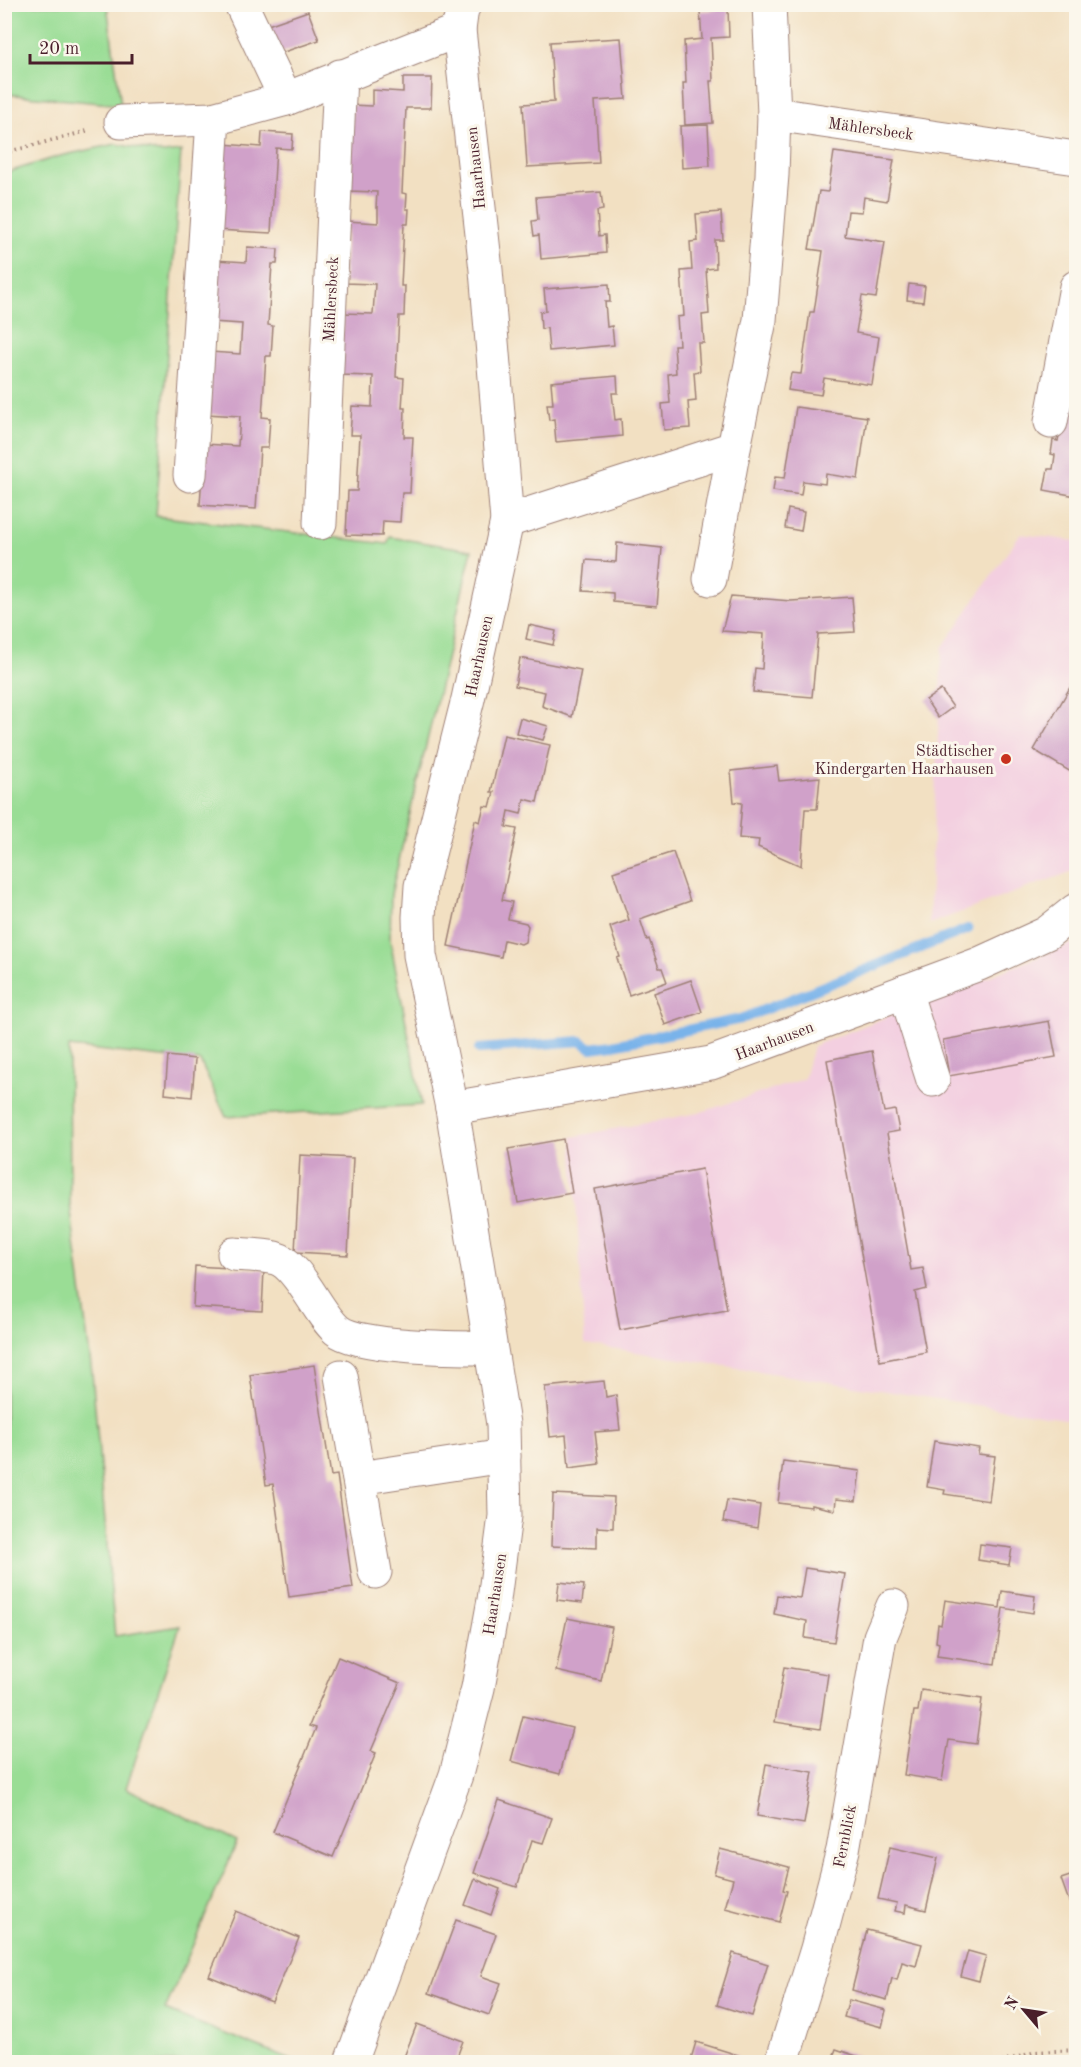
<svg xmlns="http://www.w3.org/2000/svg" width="1081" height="2067" font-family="'Old Standard TT',serif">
<rect width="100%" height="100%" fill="#fbf7ec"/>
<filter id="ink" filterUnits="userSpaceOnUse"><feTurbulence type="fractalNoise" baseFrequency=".0167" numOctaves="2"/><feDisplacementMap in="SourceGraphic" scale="12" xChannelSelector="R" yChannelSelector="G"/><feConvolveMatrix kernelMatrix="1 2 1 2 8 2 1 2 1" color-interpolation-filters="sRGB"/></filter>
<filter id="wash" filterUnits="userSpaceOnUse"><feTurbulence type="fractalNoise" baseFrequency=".008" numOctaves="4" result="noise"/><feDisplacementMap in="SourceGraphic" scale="24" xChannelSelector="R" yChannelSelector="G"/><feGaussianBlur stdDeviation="1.35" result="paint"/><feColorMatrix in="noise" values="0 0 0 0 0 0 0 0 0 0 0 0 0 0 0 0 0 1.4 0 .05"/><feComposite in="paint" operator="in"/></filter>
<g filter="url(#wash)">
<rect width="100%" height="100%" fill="#f2e0c2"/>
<g fill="#f3cfe0">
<path d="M1020 534 1076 541V870L929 924 942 648Z"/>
<path d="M1076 942V1414L1065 1419 585 1344 572 1137 698 1113 804 1079 813 1046Z"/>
</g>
<g fill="#9add95" stroke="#727e60" stroke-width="1.5">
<path d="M4 5H107L121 105 5 94Z"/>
<path d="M116 144 164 153 181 151 156 516 387 544 390 537 472 550 391 894 390 940 422 1105 226 1117 200 1061 69 1047 70 1204 92 1373 115 1636 180 1626 126 1788 237 1842 165 2010 296 2062H5V173L60 156Z"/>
</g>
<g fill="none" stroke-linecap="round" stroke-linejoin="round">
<path stroke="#79b3ea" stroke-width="10" d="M479 1049 581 1041 591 1048 613 1045 741 1019 968 929"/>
</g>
<g id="blocks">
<g fill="#d0a1c9">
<path d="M717 4H744L745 8 728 9 729 37 711 38 713 81H710L713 123 685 125 683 83H686L684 41 702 39 700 11 717 10Z"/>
<path d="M308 11 319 40 275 55 265 26Z"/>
<path d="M621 38 626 99 595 101 599 163 527 167 523 104 554 102 550 42Z"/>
<path d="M403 78H432L431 108H406L402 193 407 194 406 209H409L408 224H404L401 286H405L404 316H399L396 377 404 378 402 408H405L404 437H413L410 493H402L400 522 383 521 382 536 346 535 348 491H357L360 435H350L352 406 372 407 373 376 340 375 343 313 373 314 375 284 344 283 347 221 378 223V207L376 208 377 192 349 191 352 105 372 106V90L403 92Z"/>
<path d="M708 125 710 166 682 168 680 126Z"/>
<path d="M262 132 293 134 292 149 276 148 271 233 217 230 223 144 261 147Z"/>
<path d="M834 152 894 160 887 201 864 197 862 212 848 211 845 236 885 242 876 298 862 296 856 333 879 337 872 385 824 378 821 395 788 390 791 373 801 374 810 312H814L823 251 809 249 819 191 828 192Z"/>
<path d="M601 192 603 210 597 211 599 236 605 235 606 253 541 259 539 235 534 236 532 221 538 220 536 197Z"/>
<path d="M721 212 723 240H715L716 268 706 269 709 314 702 315 704 343H698L700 371 694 372 696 401 688 402 690 428 664 430 662 404 670 403 668 374 676 373 674 345H679L677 317 684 316 681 271 692 270 690 242 698 241 696 214Z"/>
<path d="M247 247 278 249 277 264H272L268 325 273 326 271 356H266L262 417 270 418 268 448H260L256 509 200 505 204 444 238 446 240 416 206 414 210 352 240 354 242 324 212 322 215 260 246 262Z"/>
<path d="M609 284 610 302H605L607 327 612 326 614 345 549 351 547 328 541 329 540 312 546 311 544 289Z"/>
<path d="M909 284 925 286 923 302 907 300Z"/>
<path d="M617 376 618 393H612L615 420 621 419 622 436 556 442 554 419 549 420 547 404H553L551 382Z"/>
<path d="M1061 402 1076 405V496L1044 490 1048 469H1053L1055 455 1051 454 1053 440 1058 441 1061 425Z"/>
<path d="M796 407 867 417 858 479 826 474 825 484 803 481 801 495 773 491 775 477 785 478Z"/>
<path d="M788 509 804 512 801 531 785 528Z"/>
<path d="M617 543 662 548 657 606 613 602V593L583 591 586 560 616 562Z"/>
<path d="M731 596 791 601 852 597 855 632 818 634 812 697 753 692 755 668 762 669 764 634 722 631Z"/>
<path d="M529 625 556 631 553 645 526 639Z"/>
<path d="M520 658 581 670 572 717 542 706 545 692 515 686Z"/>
<path d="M1076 677V775L1034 750Z"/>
<path d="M941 690 953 707 938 718 926 700Z"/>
<path d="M520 718 548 726 543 740 516 733Z"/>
<path d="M504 735 550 745 537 802 524 799 521 814 509 811 506 827 517 829 502 900 512 902 508 919 526 923 528 926 525 942 521 944 504 940 501 957 448 946 475 820 480 822 484 806 490 807 494 792H491Z"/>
<path d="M777 766 779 781 820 777 817 809H805L801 866 758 847 759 840 739 838 742 803 734 802 731 771Z"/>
<path d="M673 852 690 901 640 919 647 940 649 939 659 968H662L667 982 629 995 617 958 620 957 610 927 629 920 613 872Z"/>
<path d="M691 980 702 1012 665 1025 654 993Z"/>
<path d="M1049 1021 1056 1057 949 1076 943 1040Z"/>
<path d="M872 1051 884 1112 895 1110 899 1131 887 1133 911 1270 923 1268 927 1289 915 1292 926 1352 880 1361 827 1060Z"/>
<path d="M168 1056 195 1059 192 1097 165 1094Z"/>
<path d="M563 1139 572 1193 518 1203 508 1149Z"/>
<path d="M300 1155 353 1158 348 1255 295 1252Z"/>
<path d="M702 1169 727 1310 620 1330 595 1189Z"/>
<path d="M195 1266 264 1270 262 1311 193 1307Z"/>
<path d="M314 1365 331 1476 337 1475 353 1588 289 1597 273 1484 266 1485 250 1375Z"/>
<path d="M604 1381 606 1397 616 1395 620 1430 595 1432 599 1464 569 1468 566 1435 550 1437 545 1387Z"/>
<path d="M934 1441 979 1448 978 1454 995 1456 989 1501 944 1494 945 1490 927 1487Z"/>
<path d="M783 1461 860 1471 856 1501 836 1499 835 1510 811 1505V1507L778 1503Z"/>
<path d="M553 1494 614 1497 613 1528 597 1527V1548L551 1546Z"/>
<path d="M727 1500 760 1505 757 1528 723 1522Z"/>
<path d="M980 1544 1012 1548 1009 1565 978 1560Z"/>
<path d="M805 1568 845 1574 834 1642 805 1638 807 1621 774 1614 777 1595 800 1598Z"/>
<path d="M559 1582 584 1585 582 1603 557 1600Z"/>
<path d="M1002 1591 1035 1596 1033 1613 1003 1608 995 1664 937 1656 939 1643 936 1642 938 1624 941 1625 945 1600 1000 1608Z"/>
<path d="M567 1618 612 1627 601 1681 556 1671Z"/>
<path d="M338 1657 400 1683 371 1751 376 1753 333 1857 273 1832 316 1728 309 1726Z"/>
<path d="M784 1667 828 1674 820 1729 775 1722Z"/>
<path d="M921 1690 982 1699 976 1744 949 1740 942 1781 904 1775 914 1711H918Z"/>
<path d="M523 1716 572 1728 560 1774 511 1761Z"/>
<path d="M766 1764 813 1772 804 1824 757 1816Z"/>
<path d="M499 1800 552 1818 543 1843 532 1840 517 1887 474 1873Z"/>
<path d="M890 1847 938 1858 926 1910 906 1905 905 1913 895 1911 897 1903 878 1899Z"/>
<path d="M720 1849 789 1867 783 1890 787 1891 779 1922 725 1908 733 1879 714 1874Z"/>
<path d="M1076 1874V1921L1061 1879Z"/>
<path d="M475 1879 500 1889 491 1915 465 1905Z"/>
<path d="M236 1911 299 1938 272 2002 209 1976Z"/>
<path d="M456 1920 496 1934 481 1976 501 1983 489 2015 429 1993Z"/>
<path d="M867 1930 922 1944 916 1966 902 1962 897 1980 892 1978 887 2000 852 1990Z"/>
<path d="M968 1951 986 1956 979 1981 961 1976Z"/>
<path d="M733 1953 768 1964 752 2016 717 2005Z"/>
<path d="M849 2000 886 2010 882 2027 844 2017Z"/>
<path d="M417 2024 463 2041 455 2062H402Z"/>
<path d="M696 2042 738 2055 736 2062H690Z"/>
<path d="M836 2049 874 2062H831Z"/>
</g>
</g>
</g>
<g filter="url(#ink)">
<use href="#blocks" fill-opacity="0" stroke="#9e8076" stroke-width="1.5"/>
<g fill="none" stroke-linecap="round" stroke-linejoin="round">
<g stroke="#9e8076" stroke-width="35">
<g id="minor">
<path d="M241 4 286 99"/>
<path d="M774 114 1076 158"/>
<path d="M121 122 213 119 286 99 459 30"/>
<path d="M1051 422 1076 287"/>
<path d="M190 475 213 119"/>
<path d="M507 521 734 448 760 320 772 175 774 114 769 4"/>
<path d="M320 523 340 76"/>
<path d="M710 579 734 448"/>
<path d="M905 991 933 1080"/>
<path d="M452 1108 711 1063 979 964 1047 933 1076 910"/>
<path d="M234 1254C247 1255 262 1255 275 1258 299 1264 317 1313 337 1330 358 1348 459 1348 489 1348"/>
<path d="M341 1376 375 1572"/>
<path d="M359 1478 504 1456"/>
<path d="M351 2062 456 1775 478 1688 494 1600 505 1516 503 1424 452 1108 420 955 419 917 421 886 468 699 507 521 486 270 459 30 462 8 465 4"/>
<path d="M782 2062 817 1949 843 1850 880 1637 893 1606"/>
</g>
</g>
<g stroke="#9e8076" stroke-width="4" stroke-dasharray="1.5 4.5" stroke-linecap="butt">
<path d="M4 153 91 130"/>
<path d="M1002 2062 1035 2052 1076 2050"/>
</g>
<use href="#minor" stroke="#fff" stroke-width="33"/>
</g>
</g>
<circle fill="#c8321e" stroke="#fbf7ec" stroke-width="2" cx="1006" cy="759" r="6"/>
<g text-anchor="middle" stroke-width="6" stroke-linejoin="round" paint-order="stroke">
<g font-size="16" fill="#4a1f2b" stroke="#fbf7ec">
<text transform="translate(871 128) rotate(8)" y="6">Mählersbeck</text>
<text transform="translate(475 168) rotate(-96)" y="6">Haarhausen</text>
<text transform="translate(330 299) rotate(-87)" y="6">Mählersbeck</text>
<text transform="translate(478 656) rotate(-78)" y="6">Haarhausen</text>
<text transform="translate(774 1040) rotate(-21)" y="6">Haarhausen</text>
<text transform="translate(494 1594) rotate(-81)" y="6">Haarhausen</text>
<text transform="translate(844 1836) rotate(-79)" y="6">Fernblick</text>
</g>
<g font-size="16" fill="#4a1f2b" stroke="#fbf7ec" text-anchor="end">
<text x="994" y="756">Städtischer<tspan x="994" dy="18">Kindergarten Haarhausen</tspan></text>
</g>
</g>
<rect width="1081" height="2067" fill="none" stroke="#fbf7ec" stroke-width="24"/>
<g transform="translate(1024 2010) rotate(299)" stroke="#fbf7ec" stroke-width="4.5" paint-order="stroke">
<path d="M0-4.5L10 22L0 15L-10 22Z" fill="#4a1f2b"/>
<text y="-9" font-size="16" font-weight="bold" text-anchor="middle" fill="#4a1f2b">N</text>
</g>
<path d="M30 54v9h102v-9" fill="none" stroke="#4a1f2b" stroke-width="3"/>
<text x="39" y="54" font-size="18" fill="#4a1f2b" stroke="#fbf7ec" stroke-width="4.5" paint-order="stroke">20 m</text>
</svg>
